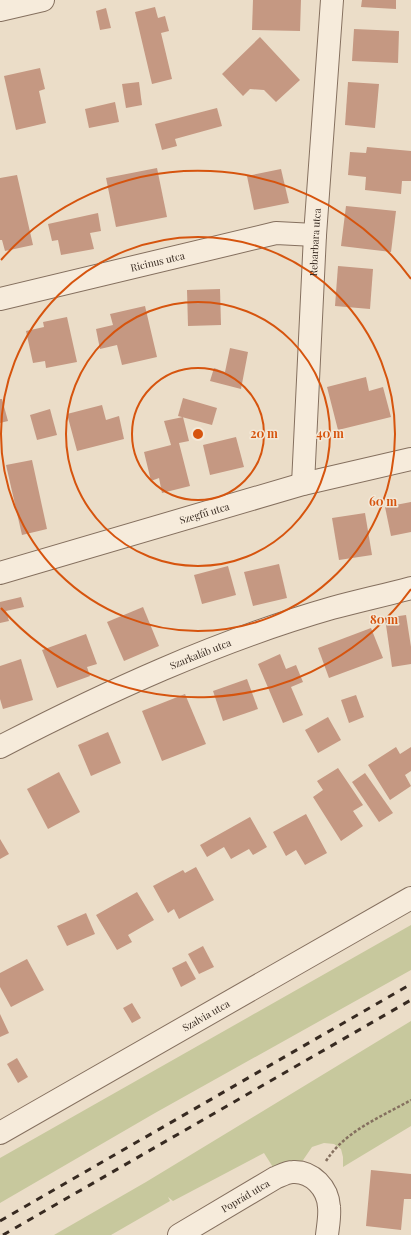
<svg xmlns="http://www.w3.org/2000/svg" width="411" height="1235" font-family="'Playfair Display',serif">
<rect width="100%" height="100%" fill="#ebddc8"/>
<g fill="#c7c89d">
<path d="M411 925V970L155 1113 0 1203V1158Z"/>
<path d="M411 1021V1126L343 1167V1157L341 1149 334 1144 324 1143 312 1147 299 1166 276 1172 264 1153 173 1201 168 1197 170 1201 111 1235H54L146 1182Z"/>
</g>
<g fill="#c59882">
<path d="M253 0H301L300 31 252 30Z"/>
<path d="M362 0H396V9L361 7Z"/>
<path d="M155 7 158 18 165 16 169 31 161 33 172 79 152 84 135 12Z"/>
<path d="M106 8 111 28 100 30 96 11Z"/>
<path d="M354 29 399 31 398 63 352 61Z"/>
<path d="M260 37 300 80 276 102 264 90 250 89 243 96 222 74Z"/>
<path d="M40 68 45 89 39 91 46 123 16 130 4 76Z"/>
<path d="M139 82 142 105 126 108 122 84Z"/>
<path d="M348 82 379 84 375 128 345 125Z"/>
<path d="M115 102 119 122 89 128 85 109Z"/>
<path d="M217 108 222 126 175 139 177 146 162 150 155 124Z"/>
<path d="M367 147 411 151V181H402L401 194 365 190 366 177 348 175 350 152 366 153Z"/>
<path d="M157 168 167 217 116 227 106 178Z"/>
<path d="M281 169 289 203 254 210 247 176Z"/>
<path d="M17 175 33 245 5 251 2 240H0V178Z"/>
<path d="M346 206 396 211 391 252 341 246Z"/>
<path d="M98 213 101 231 90 233 94 249 61 255 58 240 52 241 48 224Z"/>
<path d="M338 266 373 269 370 309 335 306Z"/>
<path d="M220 289 221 325 188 326 187 290Z"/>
<path d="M145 306 157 357 122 365 117 345 100 349 96 329 113 325 110 314Z"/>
<path d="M67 317 77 362 46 368 45 361 33 363 26 331 44 327 43 322Z"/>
<path d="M230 348 248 352 241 389 210 381 214 368 225 372Z"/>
<path d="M366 377 369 391 383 387 391 417 338 430 327 387Z"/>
<path d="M183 398 217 408 212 425 178 416Z"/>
<path d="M0 399H2L8 421 0 423Z"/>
<path d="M102 405 106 420 119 416 124 439 77 451 67 414Z"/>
<path d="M50 409 57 435 37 440 30 415Z"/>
<path d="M183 417 189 441 179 443 190 486 162 493 159 478 151 481 144 452 171 445 164 421Z"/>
<path d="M236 437 244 467 210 475 203 445Z"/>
<path d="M32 460 47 529 22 535 6 465Z"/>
<path d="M411 502V532L391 536 385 507Z"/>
<path d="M365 513 372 555 339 560 332 518Z"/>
<path d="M279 564 287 598 253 606 244 572Z"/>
<path d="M228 566 236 595 202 604 194 575Z"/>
<path d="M21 597 24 607 6 611 9 621 0 623V602Z"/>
<path d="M143 607 159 646 124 661 107 622Z"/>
<path d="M406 615 411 647V664L392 667 385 618Z"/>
<path d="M371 628 383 658 329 678 318 648Z"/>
<path d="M86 634 97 664 87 667 90 676 57 688 42 650Z"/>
<path d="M280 654 286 669 296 665 303 682 291 687 303 715 283 723 258 664Z"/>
<path d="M21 659 33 700 3 709 0 699V666Z"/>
<path d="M247 679 258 709 223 721 213 691Z"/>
<path d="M185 694 206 744 162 761 142 711Z"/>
<path d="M356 695 364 717 349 723 341 700Z"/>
<path d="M328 717 341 740 318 753 305 730Z"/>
<path d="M108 732 121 763 91 776 78 745Z"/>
<path d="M396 747 400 754 411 747V771L405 775 411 786 390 800 368 765Z"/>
<path d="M338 768 363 805 353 811 363 826 341 841 313 797 323 790 317 781Z"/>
<path d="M59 772 80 812 48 829 27 789Z"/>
<path d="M365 773 393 813 379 822 352 782Z"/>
<path d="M306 814 327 853 305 865 296 850 286 856 273 832Z"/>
<path d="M250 817 267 847 253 855 249 849 231 859 224 847 207 857 200 845Z"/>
<path d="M0 839 9 854 0 859Z"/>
<path d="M196 867 214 900 179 919 174 909 168 913 153 886 183 870 185 873Z"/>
<path d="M137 892 154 920 128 935 132 942 117 950 96 915Z"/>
<path d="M86 913 95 934 67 946 57 926Z"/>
<path d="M203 946 214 967 199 974 188 954Z"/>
<path d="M27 959 44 990 11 1007 0 987V973Z"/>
<path d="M186 961 196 979 181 987 172 968Z"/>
<path d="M132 1003 141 1018 132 1023 123 1008Z"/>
<path d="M0 1014 9 1033 0 1037Z"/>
<path d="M17 1058 28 1077 18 1083 7 1064Z"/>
<path d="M371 1170 411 1174V1199H404L401 1230 366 1226Z"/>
</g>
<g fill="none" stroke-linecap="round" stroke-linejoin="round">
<g stroke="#85705f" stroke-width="24">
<g id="street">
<path d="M0 10 43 0"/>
<path id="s1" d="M0 299 276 233 315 235"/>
<path id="s2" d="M303 484 315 235 332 0"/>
<path id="s3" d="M0 573 303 484 411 459"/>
<path id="s4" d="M0 747C106 692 217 641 332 608 358 601 385 595 411 588"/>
<path id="s5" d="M0 1133 411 898"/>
<path id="s6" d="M179 1235 275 1178C280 1176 287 1172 293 1172 312 1171 328 1188 329 1207 330 1216 328 1226 327 1235"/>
</g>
</g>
<path stroke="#85705f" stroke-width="2.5" stroke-dasharray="3 2" stroke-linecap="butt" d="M326 1161C345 1131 381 1117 411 1100"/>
<use href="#street" stroke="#f6ebdb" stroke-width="22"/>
<g stroke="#372a21" stroke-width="3" stroke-dasharray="7 7" stroke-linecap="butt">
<path d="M0 1221 411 984"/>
<path d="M3 1235 411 1000"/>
</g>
</g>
<g fill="none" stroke="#d6540e" stroke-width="2">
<circle cx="198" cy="434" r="66"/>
<circle cx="198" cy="434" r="132"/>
<circle cx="198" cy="434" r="197"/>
<path d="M411 589A263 263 0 0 1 1 608M1 260A263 263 0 0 1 411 279"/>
</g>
<g text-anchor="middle" stroke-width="3" stroke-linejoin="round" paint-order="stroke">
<g font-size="10" fill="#372a21" stroke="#f3e8d7">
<text dy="4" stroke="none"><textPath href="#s2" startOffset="242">Rebarbara utca</textPath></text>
<text dy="4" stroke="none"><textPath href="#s1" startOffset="162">Ricinus utca</textPath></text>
<text dy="4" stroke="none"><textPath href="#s3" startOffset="213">Szegfű utca</textPath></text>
<text dy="4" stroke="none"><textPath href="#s4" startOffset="221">Szarkaláb utca</textPath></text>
<text dy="4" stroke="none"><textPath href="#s5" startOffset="237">Szalvia utca</textPath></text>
<text dy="4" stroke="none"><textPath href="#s6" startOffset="77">Poprád utca</textPath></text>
</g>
</g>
<circle cx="198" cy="434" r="6" fill="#d6540e" stroke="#f3e8d7" stroke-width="2"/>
<g font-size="12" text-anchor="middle" font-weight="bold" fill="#d6540e" stroke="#f3e8d7" stroke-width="3" stroke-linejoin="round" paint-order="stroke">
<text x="264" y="438">20 m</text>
<text x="330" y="438">40 m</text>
<text x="383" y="506">60 m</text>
<text x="384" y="624">80 m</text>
</g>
</svg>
